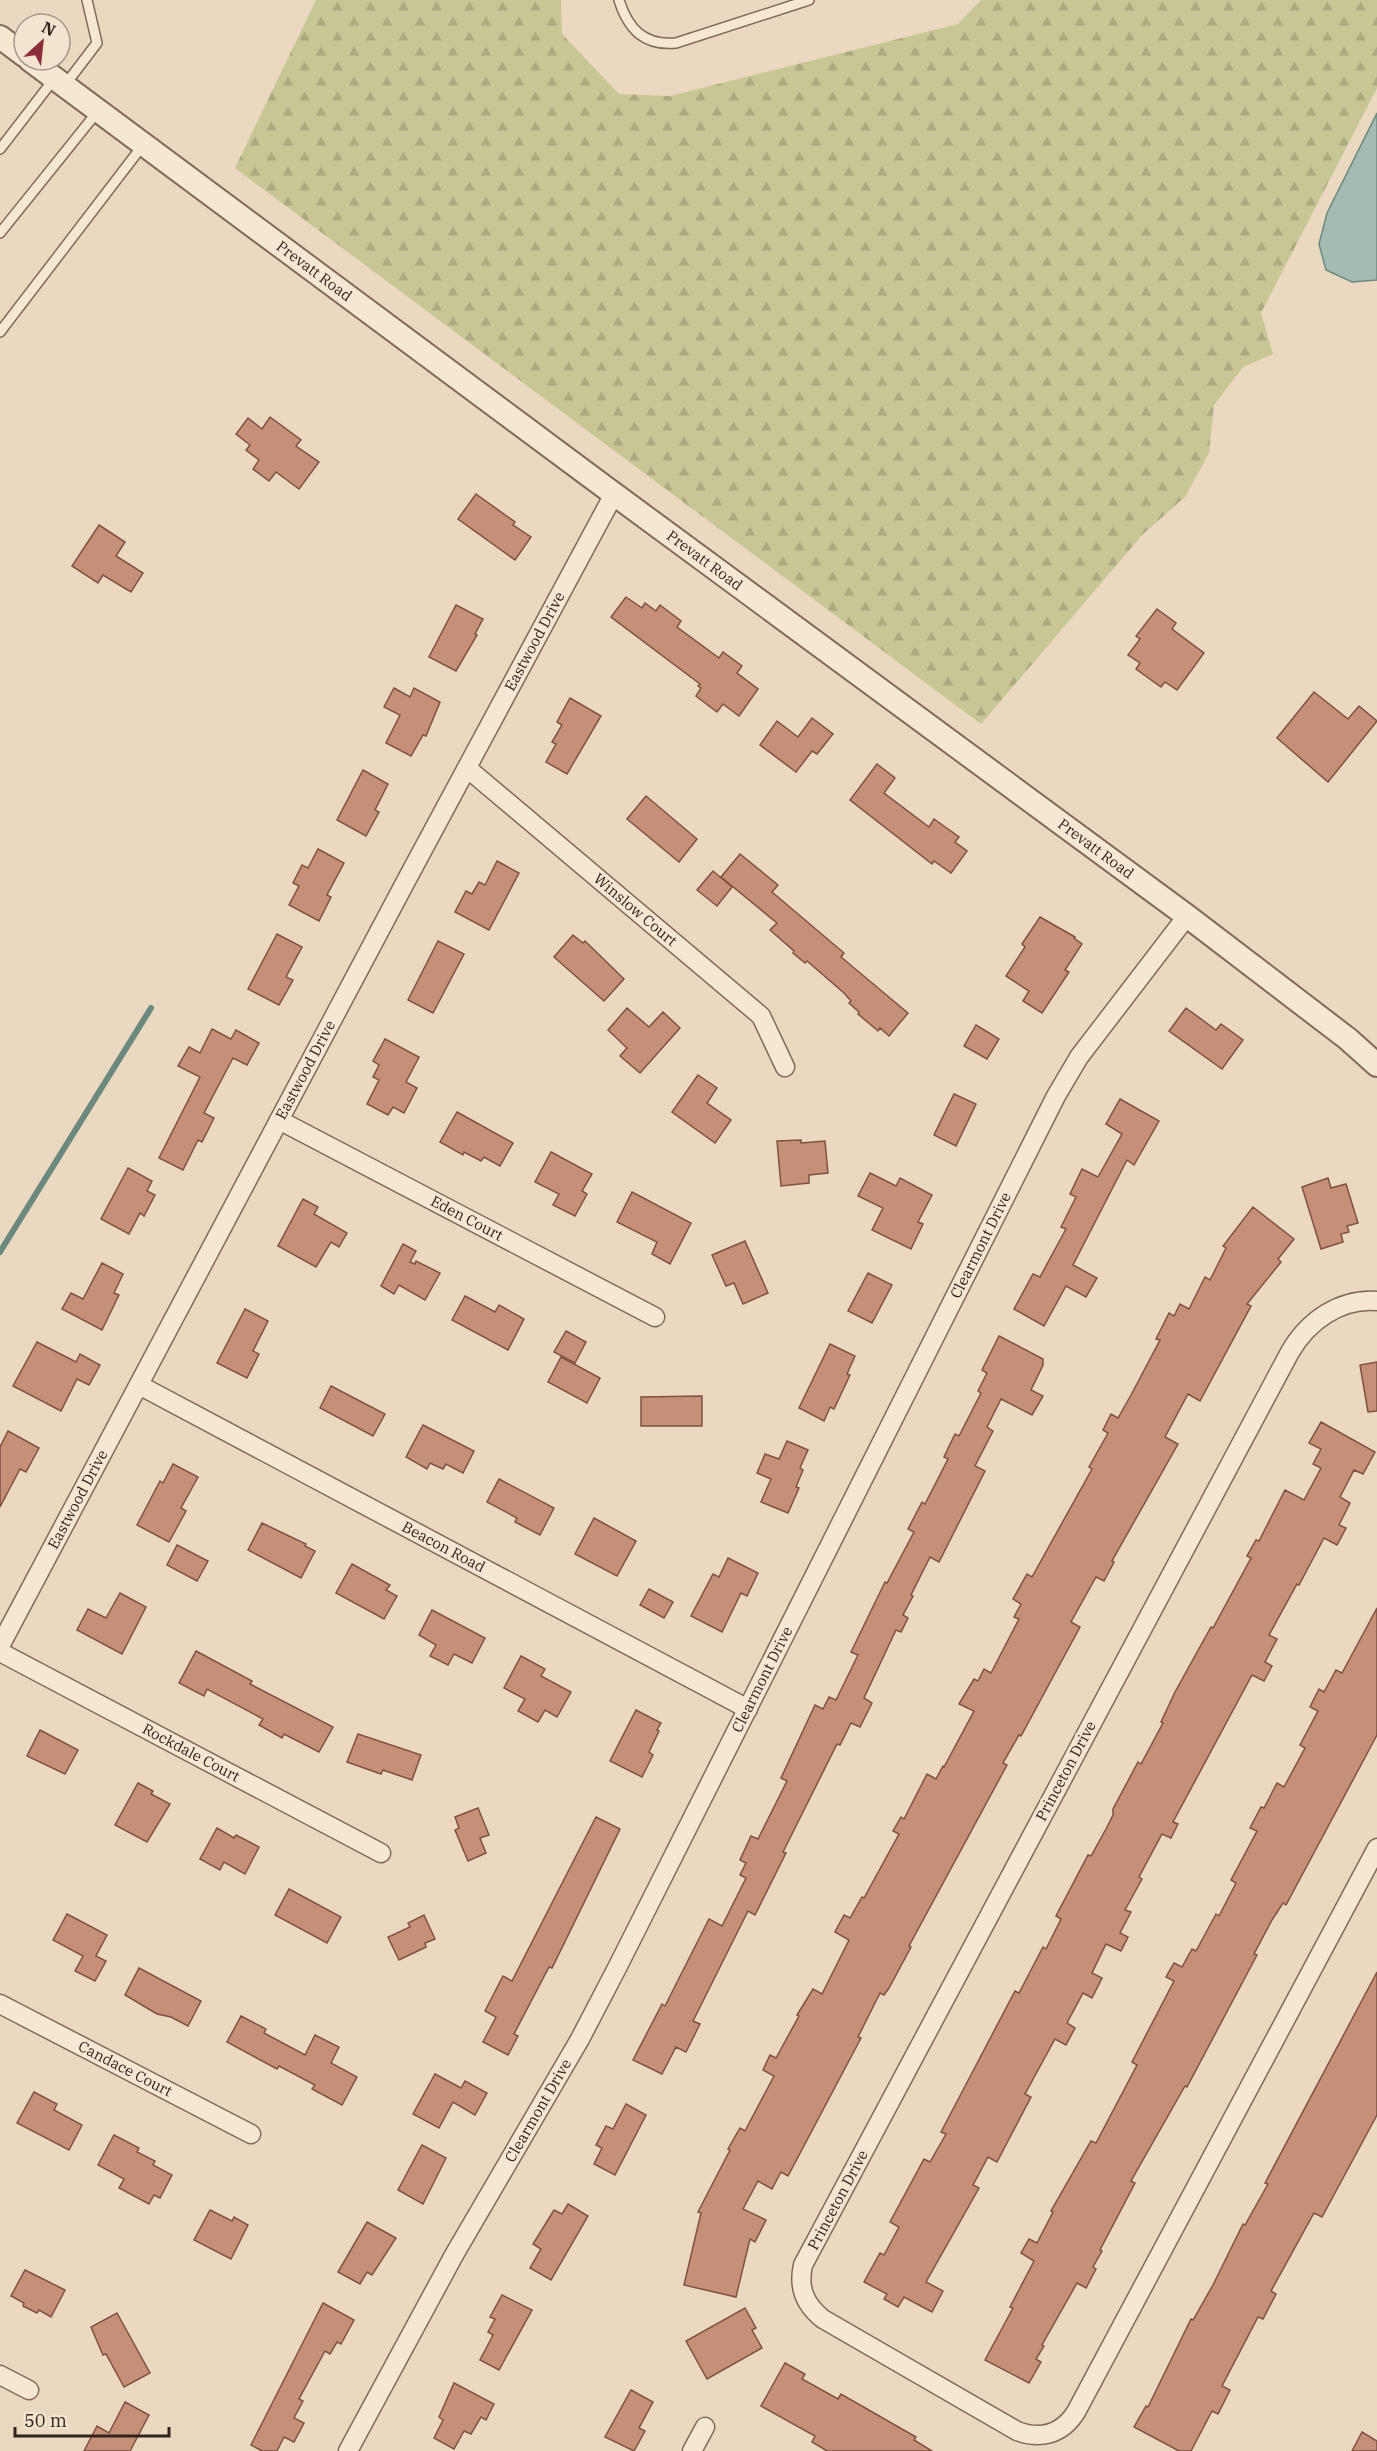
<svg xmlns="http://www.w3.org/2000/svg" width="1377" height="2451" font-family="'IBM Plex Serif',serif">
<defs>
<pattern id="forest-firs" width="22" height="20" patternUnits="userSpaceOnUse" patternTransform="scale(1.5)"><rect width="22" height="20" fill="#c7c695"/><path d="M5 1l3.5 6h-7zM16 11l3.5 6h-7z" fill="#abaa80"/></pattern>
</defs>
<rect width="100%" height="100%" fill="#ead8c0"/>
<path fill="url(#forest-firs)" d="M316 0H561L562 34 619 94 670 96 958 24 981 0H1377V88L1261 313 1273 354 1243 367 1214 405 1209 453 1185 497 1143 534 981 724 235 168Z"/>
<path fill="#a3bcb2" stroke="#6b897e" stroke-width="1.5" d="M1377 113V280L1352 282 1326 270 1319 244 1327 213Z"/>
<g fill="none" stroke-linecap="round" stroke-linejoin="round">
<path stroke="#6b897e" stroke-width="6" d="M0 1252 151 1008"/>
</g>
<g fill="#c68f78" stroke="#7f5241" stroke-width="1.5">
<path d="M270 417 301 440 296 446 319 462 299 489 276 472 269 481 253 469 259 460 246 450 250 445 236 434 248 418 262 429Z"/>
<path d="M476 494 515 522 513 525 531 537 515 560 458 519Z"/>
<path d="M99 525 125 542 116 556 143 573 131 592 103 575 98 583 72 566Z"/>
<path d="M626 597 642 608 645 603 656 611 660 605 681 621 677 627 719 658 723 652 742 666 737 673 758 689 739 716 723 704 717 712 696 696 701 688 698 686 700 684 611 617Z"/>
<path d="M456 605 483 619 475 634 477 635 456 671 429 657Z"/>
<path d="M1157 609 1176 623 1172 629 1204 653 1177 690 1165 682 1161 687 1136 669 1140 663 1128 655 1140 639 1136 636Z"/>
<path d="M394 688 410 697 414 688 440 702 426 736 423 735 411 756 386 743 400 715 384 707Z"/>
<path d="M1314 692 1348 719 1359 706 1377 721 1328 782 1277 738Z"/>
<path d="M570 698 601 716 567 774 546 762 556 744 552 742 562 725 557 722Z"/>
<path d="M812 718 833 734 817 754 812 751 796 772 760 745 777 721 798 737Z"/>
<path d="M877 764 895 778 884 793 929 827 934 819 959 837 955 842 967 851 951 873 934 861 932 864 850 800Z"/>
<path d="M363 770 388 784 375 810 379 812 366 836 337 820Z"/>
<path d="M646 796 697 839 679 862 627 819Z"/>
<path d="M318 849 344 863 327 895 331 897 319 921 289 905 299 886 293 883 302 865 308 868Z"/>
<path d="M740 854 778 885 772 892 844 953 841 957 908 1013 889 1036 880 1028 878 1031 858 1014 859 1012 849 1003 851 1001 844 993 807 961 805 963 793 953 794 951 770 930 777 923 721 877Z"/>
<path d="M497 861 519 873 489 930 455 912 466 891 472 894 479 882 485 885Z"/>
<path d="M713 871 732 887 717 906 697 890Z"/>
<path d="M1040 917 1075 937 1074 938 1082 944 1065 970 1069 972 1042 1013 1023 1001 1029 991 1006 976 1025 947 1022 944Z"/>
<path d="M277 934 302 947 286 977 293 980 279 1005 248 989Z"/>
<path d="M573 935 583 943 585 941 624 979 604 1001 554 957Z"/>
<path d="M438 941 464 954 433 1013 408 1000Z"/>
<path d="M627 1008 649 1027 663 1012 680 1028 640 1073 620 1056 627 1048 608 1030Z"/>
<path d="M1186 1008 1216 1030 1221 1024 1243 1040 1222 1069 1169 1031Z"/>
<path d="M976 1025 999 1039 987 1059 964 1046Z"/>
<path d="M212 1029 231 1039 236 1030 259 1043 247 1065 233 1058 204 1113 214 1118 202 1142 198 1140 183 1170 159 1158 200 1077 178 1066 189 1047 200 1053Z"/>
<path d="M385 1039 419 1057 406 1082 417 1088 404 1113 393 1107 388 1115 367 1104 379 1080 373 1077 379 1065 373 1061Z"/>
<path d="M698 1075 717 1088 707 1103 731 1120 715 1143 672 1112Z"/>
<path d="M954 1094 976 1104 956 1146 934 1135Z"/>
<path d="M1120 1099 1159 1121 1134 1165 1127 1160 1073 1265 1097 1278 1086 1297 1066 1286 1044 1326 1014 1309 1033 1274 1040 1277 1066 1229 1061 1227 1076 1197 1070 1194 1082 1169 1098 1177 1122 1134 1106 1124Z"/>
<path d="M457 1112 513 1143 500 1166 484 1157 481 1161 464 1152 463 1155 440 1142Z"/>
<path d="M801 1140V1143L825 1141 828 1173 809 1175V1183L781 1186 777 1141Z"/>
<path d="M551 1152 592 1174 582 1191 587 1194 575 1216 553 1205 559 1194 535 1182Z"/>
<path d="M128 1168 152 1181 147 1191 155 1195 144 1216 140 1213 129 1234 101 1219Z"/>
<path d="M870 1173 896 1186 900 1178 932 1195 918 1222 923 1224 911 1249 872 1230 883 1208 858 1196Z"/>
<path d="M1328 1178 1331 1188 1346 1184 1358 1223 1347 1226 1349 1232 1341 1234 1343 1242 1321 1249 1302 1187Z"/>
<path d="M632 1192 691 1223 670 1264 652 1254 657 1242 617 1222Z"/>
<path d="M303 1199 318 1207 314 1214 347 1233 339 1247 331 1242 316 1267 278 1246Z"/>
<path d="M1253 1207 1294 1239 1278 1259 1281 1262 1247 1304 1251 1306 1200 1401 1188 1394 1165 1437 1178 1444 1112 1561 1114 1562 1104 1581 1096 1577 1071 1622 1080 1627 1021 1736 1019 1735 1003 1763 1007 1765 909 1946 911 1947 889 1988 884 1995 880 1993 858 2037 861 2038 788 2176 781 2172 772 2189 758 2181 743 2209 766 2220 755 2242 750 2239 736 2297 684 2285 701 2213 698 2212 730 2150 728 2149 740 2128 745 2131 774 2076 763 2070 770 2055 776 2058 799 2016 797 2015 813 1989 822 1994 849 1940 835 1932 844 1915 850 1918 862 1897 864 1898 899 1834 893 1831 901 1817 904 1819 927 1774 936 1779 943 1766 944 1767 974 1711 959 1704 974 1679 978 1681 984 1669 991 1673 1019 1619 1014 1617 1021 1604 1013 1599 1027 1574 1032 1577 1092 1469 1089 1467 1108 1433 1103 1430 1111 1414 1118 1418 1131 1395 1160 1340 1156 1339 1169 1313 1174 1316 1180 1304 1189 1309 1205 1277 1210 1280 1226 1248 1223 1246Z"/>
<path d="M745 1241 768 1293 743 1304 734 1283 726 1286 712 1255Z"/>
<path d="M403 1244 416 1251 410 1262 415 1264 416 1261 440 1273 425 1300 399 1285 394 1294 381 1286Z"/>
<path d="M102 1263 123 1274 114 1293 119 1295 102 1330 62 1309 71 1293 83 1299Z"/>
<path d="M868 1273 892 1285 872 1323 848 1311Z"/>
<path d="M465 1296 495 1312 499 1305 524 1319 508 1350 452 1320Z"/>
<path d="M245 1309 268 1321 253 1351 259 1354 247 1378 217 1363Z"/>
<path d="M566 1331 586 1342 575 1363 554 1352Z"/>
<path d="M999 1336 1043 1359V1365L1031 1390 1043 1396 1032 1415 1001 1399 987 1427 993 1431 975 1466 985 1471 939 1562 930 1557 911 1595 913 1596 903 1615 908 1618 901 1632 896 1630 864 1698 872 1703 860 1727 851 1723 840 1745 837 1744 783 1852 786 1853 755 1915 748 1911 693 2021 700 2024 686 2052 676 2047 662 2074 633 2060 662 2004 665 2006 709 1919 722 1926 746 1878 740 1875 746 1863 740 1860 751 1836 758 1839 787 1781 781 1778 815 1705 823 1709 829 1697 836 1700 858 1655 851 1652 885 1582 887 1583 914 1532 908 1529 922 1502 925 1504 948 1459 944 1457 955 1434 959 1436 981 1393 978 1391 987 1373 982 1370Z"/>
<path d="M37 1342 76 1362 80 1354 100 1365 89 1385 77 1379 61 1411 13 1386Z"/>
<path d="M830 1344 855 1356 847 1374 850 1375 834 1409 830 1407 824 1421 799 1408Z"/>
<path d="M561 1357 600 1378 587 1403 548 1382Z"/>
<path d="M1377 1362V1411L1368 1412 1360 1365Z"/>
<path d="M331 1386 385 1414 373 1436 320 1408Z"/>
<path d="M702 1396V1426H641V1397Z"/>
<path d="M1321 1422 1375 1452 1363 1474 1354 1470 1340 1497 1350 1503 1339 1525 1346 1528 1337 1545 1324 1538 1299 1585 1297 1584 1269 1635 1277 1639 1265 1662 1272 1666 1264 1681 1252 1675 1173 1822 1178 1824 1171 1838 1162 1834 1139 1877 1142 1879 1125 1910 1131 1912 1120 1933 1128 1937 1121 1951 1106 1944 1092 1973 1102 1978 1092 1998 1083 1993 1067 2023 1075 2028 1066 2045 1055 2039 1025 2094 1031 2097 997 2162 988 2157 973 2185 979 2188 926 2282 943 2291 932 2312 904 2297 898 2307 884 2299 887 2294 864 2282 880 2253 884 2255 899 2227 890 2222 924 2159 930 2162 946 2134 941 2132 1015 1991 1019 1993 1043 1947 1046 1949 1061 1919 1056 1916 1088 1855 1091 1856 1106 1829 1113 1815V1809L1138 1762 1141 1764 1163 1723 1161 1722 1175 1692 1211 1627 1213 1628 1251 1558 1247 1556 1256 1540 1259 1541 1285 1490 1304 1500 1321 1468 1313 1464 1321 1449 1309 1443Z"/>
<path d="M423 1425 474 1451 463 1473 446 1464 443 1469 430 1463 427 1469 406 1457Z"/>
<path d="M8 1431 39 1448 26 1472 20 1469 0 1507V1447Z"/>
<path d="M787 1441 808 1450 800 1468 803 1470 796 1487 799 1488 788 1513 761 1502 771 1479 757 1473 765 1454 779 1459Z"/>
<path d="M173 1464 198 1477 181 1508 186 1511 169 1542 137 1525 160 1481 163 1483Z"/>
<path d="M499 1479 554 1508 540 1535 515 1522 517 1518 487 1502Z"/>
<path d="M594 1518 636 1541 617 1576 575 1554Z"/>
<path d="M262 1523 306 1544 305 1546 315 1551 301 1578 248 1550Z"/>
<path d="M177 1545 208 1561 197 1581 167 1565Z"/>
<path d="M728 1558 758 1573 747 1596 741 1593 722 1632 691 1616 713 1574 719 1577Z"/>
<path d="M352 1564 390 1585 386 1590 397 1596 384 1619 336 1593Z"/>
<path d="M649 1589 673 1602 664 1618 640 1605Z"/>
<path d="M120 1593 146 1607 122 1654 77 1630 88 1609 106 1618Z"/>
<path d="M1377 1608V1735L1286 1905 1283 1903 1272 1920 1254 1954 1257 1955 1187 2087 1185 2086 1131 2181 1135 2183 1100 2250 1102 2251 1093 2267 1096 2269 1086 2288 1077 2283 1042 2345 1044 2346 1036 2359 1041 2362 1029 2383 985 2360 1013 2308 1010 2307 1034 2261 1021 2253 1029 2239 1037 2243 1053 2212 1051 2211 1091 2141 1096 2143 1137 2065 1132 2062 1174 1981 1166 1977 1174 1963 1182 1967 1192 1949 1196 1951 1216 1914 1219 1916 1236 1883 1231 1880 1257 1831 1250 1828 1261 1807 1264 1808 1277 1783 1284 1787 1305 1748 1300 1745 1318 1711 1310 1707 1319 1689 1324 1692 1336 1670 1342 1673Z"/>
<path d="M432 1610 485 1638 472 1663 454 1654 448 1665 430 1656 436 1645 419 1635Z"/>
<path d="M196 1651 252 1681 250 1684 333 1727 319 1752 284 1734 282 1738 259 1725 263 1719 207 1689 204 1696 179 1683Z"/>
<path d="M521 1656 545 1669 541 1676 571 1692 557 1717 545 1710 538 1722 518 1711 525 1699 504 1688Z"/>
<path d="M636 1710 661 1723 657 1730 659 1731 649 1752 653 1755 642 1777 610 1761Z"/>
<path d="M40 1730 78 1750 65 1774 27 1756Z"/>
<path d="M358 1734 421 1755 412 1780 383 1770 381 1774 347 1762Z"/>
<path d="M138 1783 153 1791 151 1794 170 1804 147 1842 115 1825Z"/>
<path d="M478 1808 489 1835 480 1838 486 1853 468 1861 455 1830 459 1828 455 1817Z"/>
<path d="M596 1817 620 1829 552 1968 549 1967 514 2034 518 2036 508 2055 483 2042 496 2017 485 2011 503 1976 512 1981Z"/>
<path d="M217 1828 234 1838 236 1835 259 1847 245 1874 224 1862 220 1870 200 1859Z"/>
<path d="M289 1889 341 1917 327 1943 275 1915Z"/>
<path d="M67 1914 107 1935 96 1956 106 1961 95 1981 75 1971 83 1956 53 1940Z"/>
<path d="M424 1915 435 1939 425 1943 426 1947 399 1960 388 1937 410 1927 408 1923Z"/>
<path d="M139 1968 201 2001 188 2026 171 2017 157 2014 125 1995Z"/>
<path d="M1377 1972V2115L1322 2217 1314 2213 1271 2291 1276 2294 1263 2319 1258 2317 1222 2386 1230 2390 1218 2414 1212 2411 1191 2451H1179L1134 2427 1146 2406 1148 2407 1191 2319 1193 2320 1213 2285 1243 2224 1245 2225 1268 2184 1265 2183Z"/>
<path d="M241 2016 266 2029 264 2033 305 2055 315 2035 339 2047 331 2063 357 2077 342 2105 312 2089 315 2085 279 2066 277 2069 227 2042Z"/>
<path d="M435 2074 461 2088 465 2081 487 2093 475 2115 453 2102 439 2128 413 2114Z"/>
<path d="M34 2092 57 2104 54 2110 82 2125 69 2150 17 2123Z"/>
<path d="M626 2104 646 2115 615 2175 594 2164 602 2148 596 2145 606 2126 613 2129Z"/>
<path d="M114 2135 139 2148 137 2152 155 2161 153 2165 172 2175 160 2198 154 2195 149 2204 119 2188 124 2179 98 2165Z"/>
<path d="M422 2145 446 2158 423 2204 398 2190Z"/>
<path d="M568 2204 588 2216 551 2280 530 2268 541 2249 533 2244 554 2210 562 2214Z"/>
<path d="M210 2210 232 2221 234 2217 248 2225 231 2259 194 2240Z"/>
<path d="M367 2222 396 2238 372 2275 367 2272 360 2284 338 2272Z"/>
<path d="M25 2270 65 2290 51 2317 39 2310 37 2313 23 2306 24 2303 11 2296Z"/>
<path d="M502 2295 532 2310 499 2370 480 2360 493 2335 488 2332 495 2319 490 2317Z"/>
<path d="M323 2303 354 2320 341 2344 337 2342 330 2354 325 2351 299 2399 303 2401 294 2418 304 2423 294 2442 284 2437 277 2451H262L251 2445Z"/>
<path d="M745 2308 756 2328 752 2330 762 2348 707 2379 686 2341Z"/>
<path d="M117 2313 150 2373 124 2387 106 2354 103 2355 91 2327Z"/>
<path d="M785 2363 805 2374 802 2379 838 2399 841 2394 916 2437 914 2440 932 2451H827L812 2442 815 2436 761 2406Z"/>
<path d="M454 2383 494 2404 486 2420 481 2417 471 2434 464 2431 454 2449 434 2438 443 2420 439 2417Z"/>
<path d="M631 2390 653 2402 639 2428 645 2431 634 2451 605 2437Z"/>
<path d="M125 2402 149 2415 130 2451H84L97 2426 109 2433Z"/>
<path d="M1362 2432 1377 2441V2451H1352Z"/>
</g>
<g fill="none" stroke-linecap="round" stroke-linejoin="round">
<g stroke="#826a59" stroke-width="12">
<g id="service">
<path d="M619 0C628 29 644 46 676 43L809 0"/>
<path d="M65 85 97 43 87 0"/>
<path d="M0 149 54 79"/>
<path d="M0 233 98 111"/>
<path d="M0 332 143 145"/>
</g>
</g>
<g stroke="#826a59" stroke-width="21">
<g id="minor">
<path id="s1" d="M467 768 761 1016 785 1067"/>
<path id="s2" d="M279 1120 655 1317"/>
<path d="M1377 1301C1340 1298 1308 1321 1290 1352L803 2265C798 2287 804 2304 823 2319L1017 2431C1041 2440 1062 2434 1076 2412L1377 1848"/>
<path id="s3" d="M139 1385 748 1709"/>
<path id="s4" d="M0 1646 406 881 614 494"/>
<path id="s5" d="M0 1652 381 1853"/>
<path id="s6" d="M0 2004 251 2134"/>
<path d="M0 2375 29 2390"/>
<path id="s7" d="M348 2451 454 2255 580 2039 618 1966 1056 1096 1079 1057 1187 916"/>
<path d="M692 2451 705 2427"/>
</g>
</g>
<g stroke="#826a59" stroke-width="26">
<g id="tertiary">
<path d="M0 37 24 55"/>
<path id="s8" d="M30 60 614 494 1187 916 1348 1039 1377 1065"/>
</g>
</g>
<use href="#service" stroke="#f6e7d2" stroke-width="9"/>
<use href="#minor" stroke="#f6e7d2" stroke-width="18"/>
<use href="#tertiary" stroke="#f6e7d2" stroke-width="22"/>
</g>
<g text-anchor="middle" stroke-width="6" stroke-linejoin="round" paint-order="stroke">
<g font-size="15" fill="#32241d" stroke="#f2e4cf">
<text dy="5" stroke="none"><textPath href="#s8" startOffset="354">Prevatt Road</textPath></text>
<text dy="5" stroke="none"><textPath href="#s8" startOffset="840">Prevatt Road</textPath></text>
<text dy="5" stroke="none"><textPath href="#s4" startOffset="1138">Eastwood Drive</textPath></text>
<text dy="5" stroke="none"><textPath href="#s8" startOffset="1326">Prevatt Road</textPath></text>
<text dy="5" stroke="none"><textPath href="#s1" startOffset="220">Winslow Court</textPath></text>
<text dy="5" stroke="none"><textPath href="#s4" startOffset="652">Eastwood Drive</textPath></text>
<text dy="5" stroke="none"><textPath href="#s2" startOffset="212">Eden Court</textPath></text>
<text dy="5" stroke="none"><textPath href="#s7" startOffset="1362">Clearmont Drive</textPath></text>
<text dy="5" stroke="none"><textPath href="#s4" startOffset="166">Eastwood Drive</textPath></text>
<text dy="5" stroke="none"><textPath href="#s3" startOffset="345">Beacon Road</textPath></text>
<text dy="5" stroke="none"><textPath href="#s7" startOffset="876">Clearmont Drive</textPath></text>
<text dy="5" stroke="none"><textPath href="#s5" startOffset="216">Rockdale Court</textPath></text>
<text transform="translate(1066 1771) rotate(-62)" y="5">Princeton Drive</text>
<text dy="5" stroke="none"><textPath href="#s6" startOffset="141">Candace Court</textPath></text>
<text dy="5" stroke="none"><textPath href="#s7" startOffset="390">Clearmont Drive</textPath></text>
<text transform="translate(838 2200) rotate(-62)" y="5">Princeton Drive</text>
</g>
</g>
<g transform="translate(42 42) rotate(27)"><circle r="28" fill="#f2e4cf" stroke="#a59788" stroke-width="1.5"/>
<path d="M0-4.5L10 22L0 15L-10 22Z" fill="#8c2e3a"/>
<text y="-9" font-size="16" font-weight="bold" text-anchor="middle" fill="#32241d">N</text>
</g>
<path d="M15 2427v9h154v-9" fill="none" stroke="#32241d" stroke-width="3"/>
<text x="24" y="2427" font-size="18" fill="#32241d" stroke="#f2e4cf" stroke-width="4.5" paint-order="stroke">50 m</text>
</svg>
